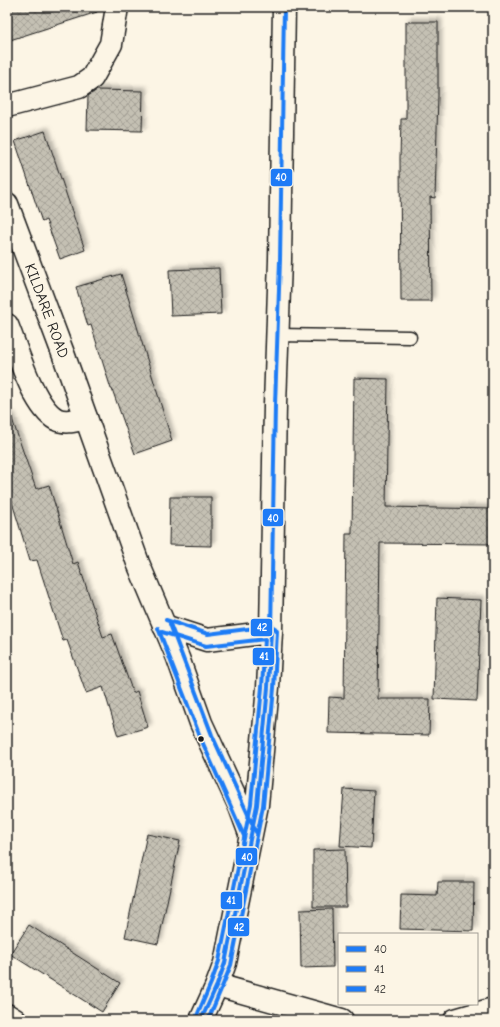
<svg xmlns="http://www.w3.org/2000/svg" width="500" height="1027" font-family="'Comic Neue',sans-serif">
<defs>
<pattern id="building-cross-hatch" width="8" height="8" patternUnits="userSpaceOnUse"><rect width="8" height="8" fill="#c4c0b3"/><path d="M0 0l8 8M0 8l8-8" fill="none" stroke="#a8a499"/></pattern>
<filter id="shadow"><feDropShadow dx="3.5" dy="-3.5" stdDeviation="2" flood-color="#0004"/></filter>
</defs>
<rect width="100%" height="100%" fill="#fcf5e5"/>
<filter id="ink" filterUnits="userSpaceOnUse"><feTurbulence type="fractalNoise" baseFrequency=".025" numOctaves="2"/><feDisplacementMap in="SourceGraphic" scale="8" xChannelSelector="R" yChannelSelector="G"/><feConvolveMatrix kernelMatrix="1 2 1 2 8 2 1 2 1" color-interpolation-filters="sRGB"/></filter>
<g filter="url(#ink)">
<g fill="url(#building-cross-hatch)" stroke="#1c1c1c" filter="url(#shadow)">
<path d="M7 7H96L97 12 7 41Z"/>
<path d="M406 22H438V95L435 198 430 197 431 301H401L400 158 401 119H406Z"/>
<path d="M97 90 143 91 142 131 87 130 88 96Z"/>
<path d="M45 131 85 250 60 259 46 220 42 222 15 141Z"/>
<path d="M219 268 221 314 171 316 169 270Z"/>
<path d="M121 274 172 441 135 454 112 389H111L91 325 88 326 76 287Z"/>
<path d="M354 378 388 379 386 507 493 509V544L380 543 378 699H430L429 735 328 733 329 697 344 698 346 534H352Z"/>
<path d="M11 416 36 489 49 485 73 564 78 562 103 637 112 634 133 693 137 691 148 727 118 736 103 687 86 693 67 640 63 641 37 560 30 561 7 486V417Z"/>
<path d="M170 497H211V546L169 545Z"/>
<path d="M437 598 481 600 477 701 434 699Z"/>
<path d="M344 789 374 791 371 848 340 846Z"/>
<path d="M147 834 180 841 158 944 125 937Z"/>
<path d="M345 849 346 907H313V850Z"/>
<path d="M438 882H474L473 931 400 929 401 895 437 896Z"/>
<path d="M332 909 333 967 301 968 300 910Z"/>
<path d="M29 925 120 983 102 1012 10 954Z"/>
</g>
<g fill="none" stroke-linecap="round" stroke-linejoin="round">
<g stroke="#1c1c1c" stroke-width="15">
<path id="service" d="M277 335 410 337"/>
</g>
<g stroke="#1c1c1c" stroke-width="25">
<g id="minor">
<path d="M7 106 79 87 92 78 111 44 117 7"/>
<path id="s1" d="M7 204 64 356 138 563 178 658 201 723 240 807 250 834"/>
<path d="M7 325C17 349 33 406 56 419 66 424 76 420 86 418"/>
<path d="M164 626 207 640 271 632"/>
<path d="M217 985 342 1020"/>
<path d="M7 1015 15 1020"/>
<path d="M455 1020 493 1009"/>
</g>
</g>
<g stroke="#1c1c1c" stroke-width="25">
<path id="tertiary" d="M201 1020 217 985 225 963 257 805 268 687 271 632 275 405 280 260 284 7"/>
</g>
<use href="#service" stroke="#fcf5e5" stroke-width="12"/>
<use href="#minor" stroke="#fcf5e5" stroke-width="22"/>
<use href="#tertiary" stroke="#fcf5e5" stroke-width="22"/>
<g stroke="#fcf5e5" stroke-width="7">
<path id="bus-1" d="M201 1020 217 985 225 963 257 805 268 687 271 632 275 405 280 260 284 7"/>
</g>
<g stroke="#fcf5e5" stroke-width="7">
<g id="bus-2">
<path d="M158 628 201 739 244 836"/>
<path d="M162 632 206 646 265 639 262 687 251 804 219 961 211 983 196 1018"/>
</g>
</g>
<g stroke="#fcf5e5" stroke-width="7">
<g id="bus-3">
<path d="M166 620 208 634 271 626 275 628 277 631 274 688 263 806 231 965 222 987 208 1020"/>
<path d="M170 624 212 735 256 832"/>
</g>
</g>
<use href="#bus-1" stroke="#1e7bf6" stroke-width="4"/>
<use href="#bus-2" stroke="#1e7bf6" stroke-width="4"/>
<use href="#bus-3" stroke="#1e7bf6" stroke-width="4"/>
</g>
</g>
<circle fill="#1c1c1c" stroke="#fcf5e5" stroke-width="1.5" cx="201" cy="739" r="3.5"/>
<g text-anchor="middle" stroke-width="4" stroke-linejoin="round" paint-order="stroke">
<g font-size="15" fill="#1c1c1c" stroke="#fcf5e5">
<text dy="5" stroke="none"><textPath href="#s1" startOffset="114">KILDARE ROAD</textPath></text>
</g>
</g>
<g stroke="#fcf5e5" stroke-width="1.5">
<rect x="270" y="168" width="23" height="19" rx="4" fill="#1e7bf6"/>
<rect x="262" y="508" width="22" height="19" rx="4" fill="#1e7bf6"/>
<rect x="250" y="618" width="23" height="19" rx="4" fill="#1e7bf6"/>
<rect x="252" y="647" width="23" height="19" rx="4" fill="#1e7bf6"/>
<rect x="235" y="847" width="23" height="19" rx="4" fill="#1e7bf6"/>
<rect x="220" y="891" width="23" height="19" rx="4" fill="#1e7bf6"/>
<rect x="227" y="917" width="23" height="20" rx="4" fill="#1e7bf6"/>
</g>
<g font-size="11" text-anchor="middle" font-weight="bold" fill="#fff">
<text x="281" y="181">40</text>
<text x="273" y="522">40</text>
<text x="262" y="631">42</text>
<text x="264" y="660">41</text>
<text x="247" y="861">40</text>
<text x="231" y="904">41</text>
<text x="239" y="931">42</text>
</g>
<rect width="500" height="1027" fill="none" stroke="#fcf5e5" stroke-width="24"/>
<rect x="12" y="12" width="476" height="1003" fill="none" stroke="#1c1c1c" stroke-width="1.5" filter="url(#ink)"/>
<rect x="338" y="933" width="140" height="72" fill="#fcf5e5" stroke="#a29e95"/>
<rect x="346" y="946" width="20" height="6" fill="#1e7bf6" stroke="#a29e95"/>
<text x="374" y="953" font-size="12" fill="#1c1c1c">40</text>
<rect x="346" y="966" width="20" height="6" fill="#1e7bf6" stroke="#a29e95"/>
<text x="374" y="973" font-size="12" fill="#1c1c1c">41</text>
<rect x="346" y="986" width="20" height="6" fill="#1e7bf6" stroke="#a29e95"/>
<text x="374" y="993" font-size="12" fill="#1c1c1c">42</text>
</svg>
